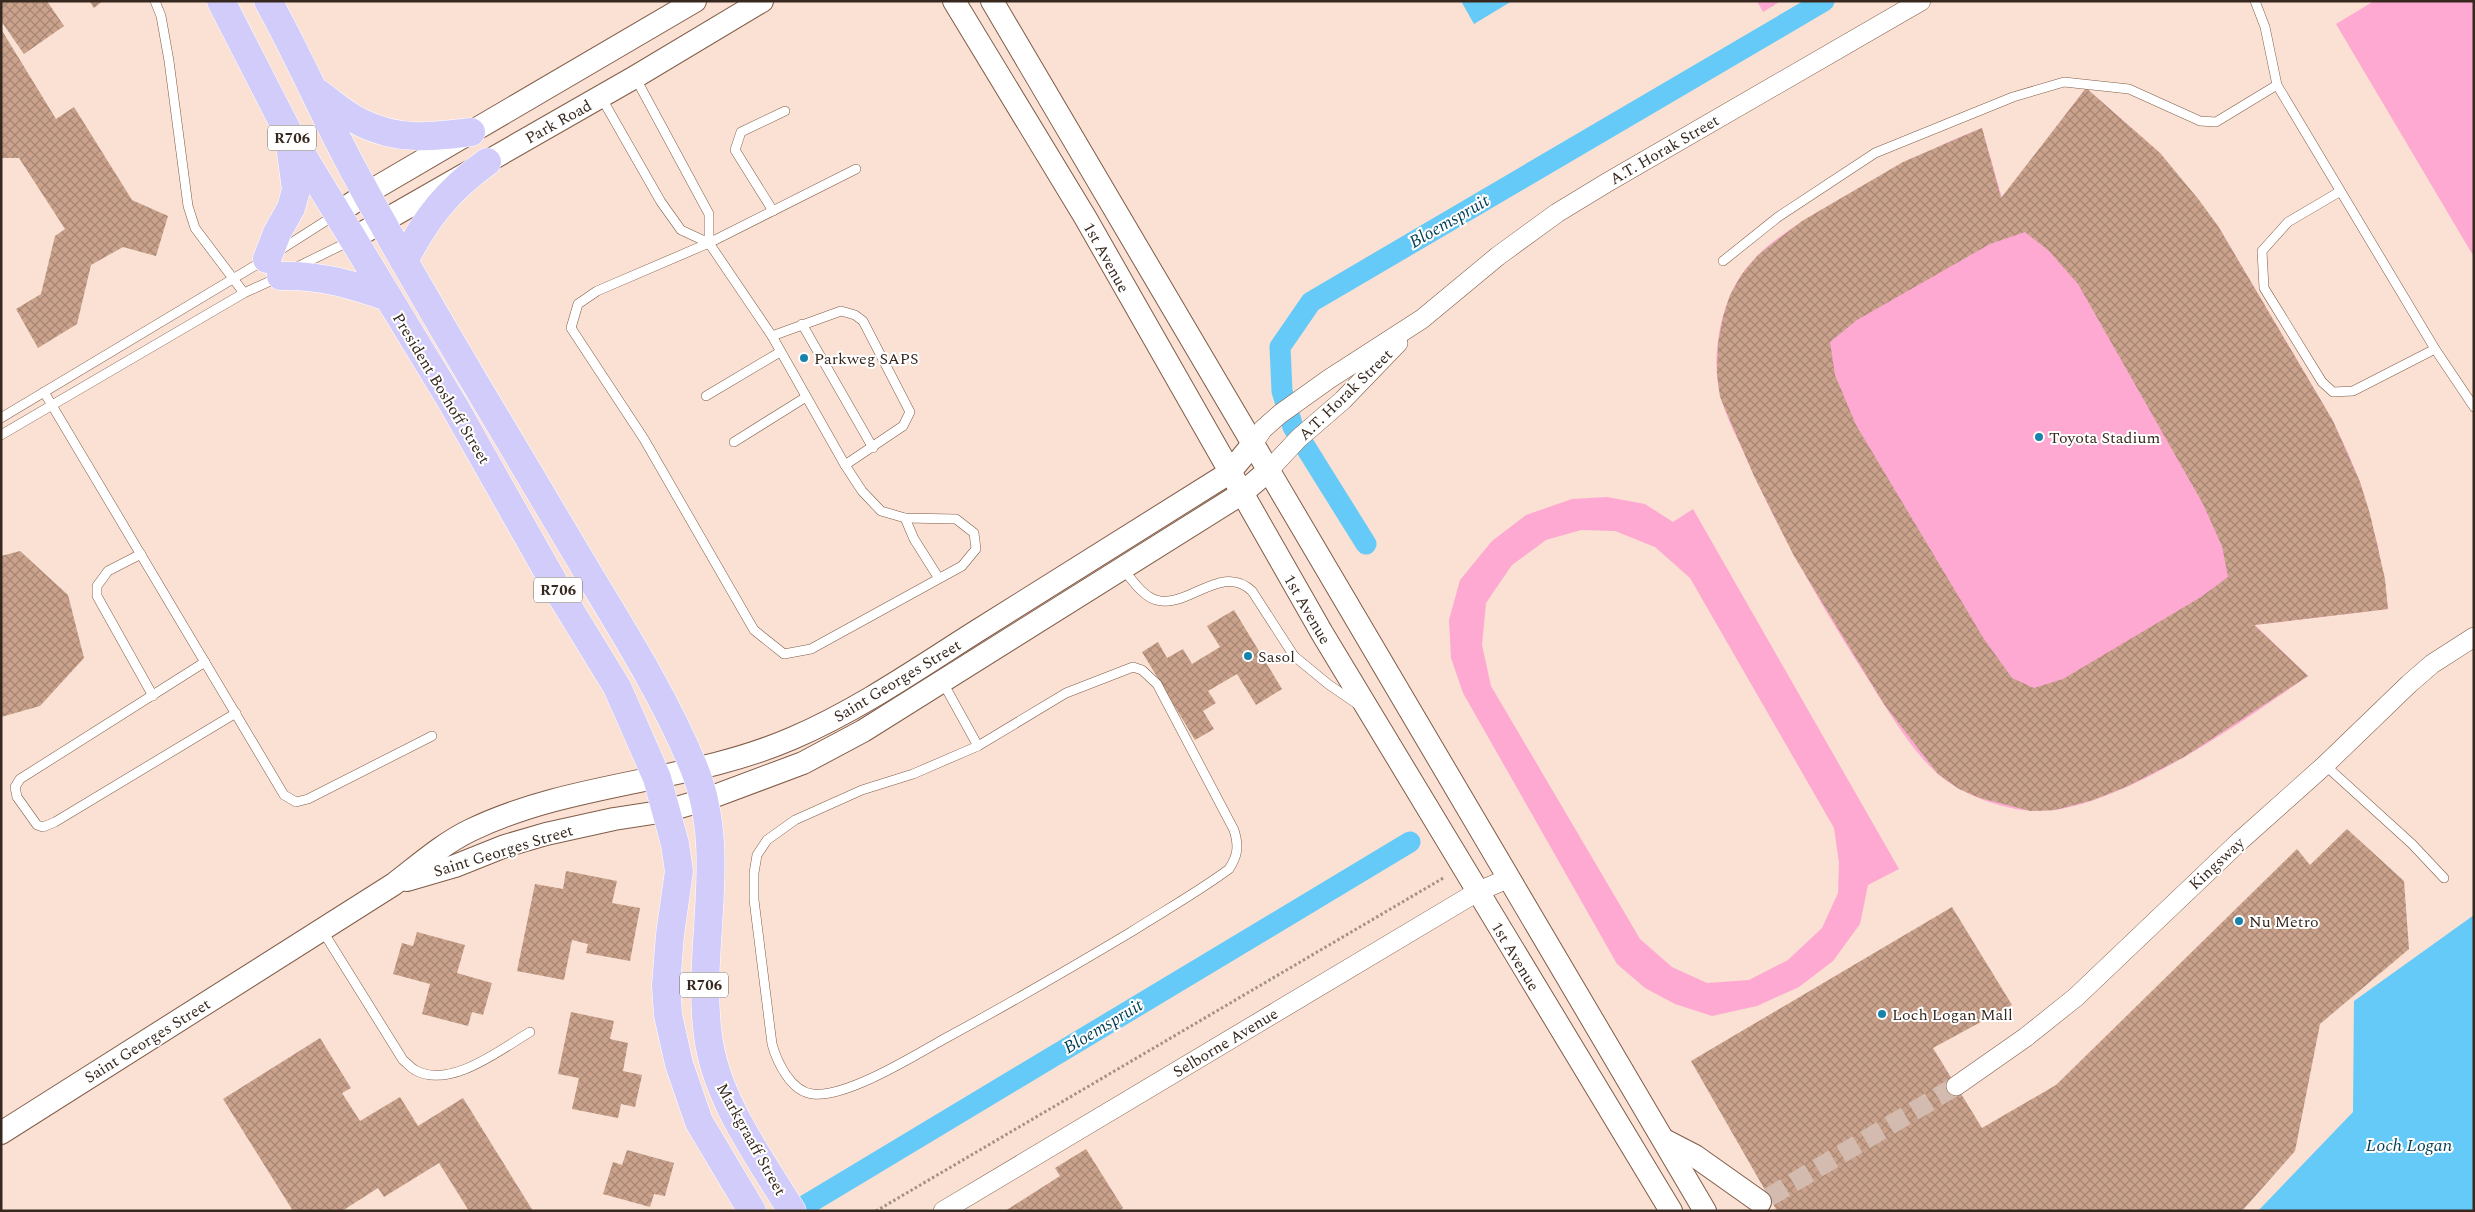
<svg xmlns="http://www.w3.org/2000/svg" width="2475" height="1212" font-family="Spectral,serif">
<defs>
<pattern id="grass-tufts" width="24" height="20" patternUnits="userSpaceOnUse" patternTransform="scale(1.25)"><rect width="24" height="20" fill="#fea9d2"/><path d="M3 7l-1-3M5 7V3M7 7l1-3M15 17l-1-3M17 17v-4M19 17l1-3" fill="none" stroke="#da91b4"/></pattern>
<pattern id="building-cross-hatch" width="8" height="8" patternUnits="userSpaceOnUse" patternTransform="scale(1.25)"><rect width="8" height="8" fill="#cba38d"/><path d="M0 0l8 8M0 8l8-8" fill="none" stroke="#a68573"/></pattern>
</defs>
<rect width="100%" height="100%" fill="#fae1d3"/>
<path fill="url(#grass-tufts)" d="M1757 1H1781L1763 12Z"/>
<g fill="#fea9d2" fill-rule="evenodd">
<path d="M2374 1H2474V257L2336 24Z"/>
<path d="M2086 88 2160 153 2218 226 2333 421 2348 453 2360 482 2378 546 2388 609 2255 625 2308 676C2243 721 2112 815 2033 811 2001 809 1963 795 1939 775 1911 751 1884 704 1864 673 1821 605 1781 536 1748 462 1739 441 1727 420 1721 398 1712 367 1717 328 1729 298 1735 283 1745 268 1757 256 1779 234 1808 218 1835 202 1883 174 1930 148 1982 128L2002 198Z"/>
<path d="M1607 497 1645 504 1673 522 1693 509 1899 869 1868 885 1860 924 1833 961 1799 987 1757 1006 1712 1016 1675 1004 1645 988 1617 964 1463 693 1451 658 1449 620 1460 580 1492 541 1526 515 1572 499ZM1581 530 1615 531 1655 547 1690 578 1834 828 1839 863 1838 893 1822 928 1788 960 1749 980 1707 983 1672 967 1640 939 1491 686 1482 645 1486 603 1512 565 1546 540Z"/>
</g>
<g fill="#65caf7">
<path d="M1461 1H1512L1474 24Z"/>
<path d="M2474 915V1211H2258L2353 1112 2354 1001Z"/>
</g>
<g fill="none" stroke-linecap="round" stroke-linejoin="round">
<g stroke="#65caf7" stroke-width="21">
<path d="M1366 544 1293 427 1282 391 1280 347 1311 302 1824 1"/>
<path d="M796 1211 1410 842"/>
</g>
</g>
<g fill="url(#building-cross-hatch)" fill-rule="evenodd">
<path d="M1 1H47L64 26 24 54 1 21Z"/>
<path d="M89 1H103L94 8Z"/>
<path d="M1 29 56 119 74 107 132 200 168 216 156 256 123 247 91 265 77 324 38 348 16 309 41 294 55 236 65 229 19 158H1Z"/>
<path d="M2086 88 2160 153 2199 200 2218 226 2333 421 2360 482 2370 514 2385 579 2388 609 2254 625 2308 676 2184 757 2128 786 2093 800 2055 810 2031 811 1980 798 1959 789 1938 774 1884 704 1794 556 1754 476 1720 397 1717 373 1718 344 1723 317 1730 295 1742 274 1758 255 1802 221 1903 162 1982 128 2001 198ZM2025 232 2049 251 2078 284 2203 504 2222 546 2228 577 2201 597 2063 679 2034 688 2012 678 1984 639 1856 425 1835 375 1830 342 1857 320 1990 244Z"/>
<path d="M20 551 68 595 84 658 40 706 1 717V556Z"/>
<path d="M1234 610 1282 689 1256 705 1237 674 1208 691 1216 703 1203 711 1214 729 1195 740 1142 652 1158 642 1167 658 1183 649 1192 664 1220 647 1207 626Z"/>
<path d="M2347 829 2404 881 2409 949 2320 1024 2295 1151 2242 1211H1777L1691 1061 1952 907 2012 1005 1933 1048 1982 1128 2056 1085 2297 849 2310 865Z"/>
<path d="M566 871 617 881 612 903 640 908 630 961 586 953 588 944 572 940 564 980 517 971 535 884 563 889Z"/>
<path d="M417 932 465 945 457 973 492 983 483 1015 472 1012 468 1026 422 1014 430 984 393 974 402 943 413 946Z"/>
<path d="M571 1012 614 1021 610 1039 628 1043 623 1071 642 1075 635 1107 621 1104 618 1118 572 1109 579 1078 558 1074Z"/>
<path d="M320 1038 351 1088 342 1093 360 1121 400 1097 418 1126 463 1098 533 1211H469L439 1163 384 1197 378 1188 342 1211H293L223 1099Z"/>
<path d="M1086 1149 1123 1208 1119 1211H1005L1060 1176 1055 1168Z"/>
<path d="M627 1150 674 1163 665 1196 654 1194 650 1207 603 1194 613 1162 622 1165Z"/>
</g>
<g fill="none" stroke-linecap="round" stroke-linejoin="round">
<path stroke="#d3bcaf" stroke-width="19" stroke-dasharray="19 9" stroke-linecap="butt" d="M1769 1197 1956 1086"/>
<g stroke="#805c48" stroke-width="10">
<g id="service">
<path d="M155 1 161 16 169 61 188 206 195 228 244 293"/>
<path d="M2255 1 2265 27 2277 85 2435 349 2474 407"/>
<path d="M635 77 709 214V243"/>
<path d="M601 97 661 202 681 230 709 243 772 336 845 465 862 491 881 511 905 518 956 519 974 533 976 549 962 566 811 649 784 654 754 630 644 439 571 328 578 304 597 291 709 243 856 169"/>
<path d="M2339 192 2288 222 2262 251 2264 288 2322 382 2333 392 2353 391 2435 349"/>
<path d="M773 211 735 150 741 132 785 111"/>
<path d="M277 252 335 215"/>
<path d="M1723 261 1778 217 1875 153 2013 97 2064 82 2129 89 2200 121 2216 122 2277 85"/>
<path d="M295 268 350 241"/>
<path d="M802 324 873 448"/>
<path d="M772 336 841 311 855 315 863 321 910 412 903 426 845 465"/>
<path d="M44 392 284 795 296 802 308 799 432 736"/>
<path d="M706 396 780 352"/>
<path d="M1 418 266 259"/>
<path d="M1 435 244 293 279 277"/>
<path d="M734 442 806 397"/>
<path d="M905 518 914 539 938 577"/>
<path d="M141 554 108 571 97 586V596L153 696"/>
<path d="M1122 568C1131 578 1142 596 1156 600 1189 609 1221 562 1252 591L1294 656 1328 684 1357 704"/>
<path d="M205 662 20 779 15 787 17 797 37 825 43 827 55 822 236 713"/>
<path d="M1133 667 1142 670 1157 684 1234 830C1239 846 1238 855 1229 869 1198 892 1164 911 1131 932 1069 969 1007 1005 944 1039 914 1056 846 1098 813 1094 791 1092 777 1062 772 1044L754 900V873L757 855 767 840 795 820 862 790 913 774 978 746 1066 693Z"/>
<path d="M942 681 978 746"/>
<path d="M2325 765 2412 844 2444 878"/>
<path d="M322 930 403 1060C407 1063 411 1068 415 1070 450 1090 501 1049 530 1032"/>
</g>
</g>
<g stroke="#805c48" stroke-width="20">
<g id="minor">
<path d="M1253 444 1263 429 1280 414 1329 379 1422 319 1498 256 1557 213 1608 182 1921 1"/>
<path d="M1269 470 1299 438 1343 400 1398 343"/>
<path d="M1956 1086 2026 1037 2076 997 2241 840 2325 765 2409 684 2432 664 2474 637"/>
<path d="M943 1211 1477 892 1509 878"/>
</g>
</g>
<g stroke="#805c48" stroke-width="24">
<g id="tertiary">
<path d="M954 1 1085 217 1322 633 1671 1211"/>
<path d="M992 1 1705 1211"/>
<path d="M338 213 367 193 695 1"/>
<path d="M352 239 635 77 762 1"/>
<path d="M407 880 455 866 505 846 546 834 614 819 666 811 704 800 803 763 863 731 1241 494 1269 470"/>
<path d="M1 1133 394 884C419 865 442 844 471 830 573 781 690 783 793 738 858 710 917 669 977 631 1061 579 1145 526 1229 473L1253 444"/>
<path d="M1664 1140 1695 1156 1760 1202"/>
</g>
</g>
<g stroke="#fff" stroke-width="29">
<g id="primary">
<path d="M221 1 287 130 453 404 562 597 617 687 636 730 657 778 675 844 679 871 670 935 666 985 668 1015 679 1064 699 1122 752 1211"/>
<path d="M268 1C301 60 327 123 360 182 396 249 435 315 474 381 513 447 552 512 591 578 628 639 667 702 694 768 729 854 696 946 708 1036 716 1099 759 1157 792 1211"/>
<path d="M318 93C332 103 346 116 362 123 398 141 432 137 471 132"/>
<path d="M267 259 277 233 291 208 296 190 290 145"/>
<path d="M404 261C426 218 447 191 487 162"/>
<path d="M281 276C321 275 350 284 388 297"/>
</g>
</g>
<path stroke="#a59084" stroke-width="3" stroke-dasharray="2.5 2.5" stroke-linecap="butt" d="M876 1211 1445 877"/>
<use href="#service" stroke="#fff" stroke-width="9"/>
<use href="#minor" stroke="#fff" stroke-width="19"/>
<use href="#tertiary" stroke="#fff" stroke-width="22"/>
<use href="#primary" stroke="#d2ccfa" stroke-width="28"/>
</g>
<g fill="#1783ab" stroke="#fff" stroke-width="2">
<circle cx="804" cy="358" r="5"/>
<circle cx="2039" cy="437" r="5"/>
<circle cx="1248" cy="656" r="5"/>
<circle cx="2239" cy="921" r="5"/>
<circle cx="1882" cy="1014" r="5"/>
</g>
<g text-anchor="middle" stroke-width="4" stroke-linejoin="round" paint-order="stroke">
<g fill="#fff" stroke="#736862" stroke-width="1">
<rect x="268" y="125.5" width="48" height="25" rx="4"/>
<rect x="534" y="577.5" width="48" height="25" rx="4"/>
<rect x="680" y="972.5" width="48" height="25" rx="4"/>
</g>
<g font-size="15" font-weight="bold" fill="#37281f">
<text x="292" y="143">R706</text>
<text x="558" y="595">R706</text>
<text x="704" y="990">R706</text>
</g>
<g font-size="16" fill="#37281f" stroke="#fff">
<text transform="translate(558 121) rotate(-29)" y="6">Park Road</text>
<text transform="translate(1664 149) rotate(-30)" y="6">A.T. Horak Street</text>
<text transform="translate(1107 257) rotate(61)" y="6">1st Avenue</text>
<text transform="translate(442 388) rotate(59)" y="6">President Boshoff Street</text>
<text transform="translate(1345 394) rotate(-44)" y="6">A.T. Horak Street</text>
<text transform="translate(1308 609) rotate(60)" y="6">1st Avenue</text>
<text transform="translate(897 680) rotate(-31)" y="6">Saint Georges Street</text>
<text transform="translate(503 850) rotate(-17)" y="6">Saint Georges Street</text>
<text transform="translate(2216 863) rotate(-43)" y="6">Kingsway</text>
<text transform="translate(1516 956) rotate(59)" y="6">1st Avenue</text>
<text transform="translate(147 1040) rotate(-32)" y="6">Saint Georges Street</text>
<text transform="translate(1225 1042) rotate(-31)" y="6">Selborne Avenue</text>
<text transform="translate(752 1139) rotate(61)" y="6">Markgraaff Street</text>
</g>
<g font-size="16" fill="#37281f" stroke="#fff" text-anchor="start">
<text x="814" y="364">Parkweg SAPS</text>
<text x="2049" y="443">Toyota Stadium</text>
<text x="1258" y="662">Sasol</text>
<text x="2249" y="927">Nu Metro</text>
<text x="1892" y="1020">Loch Logan Mall</text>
</g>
<g font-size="18" font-style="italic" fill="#003e55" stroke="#fff">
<text transform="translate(1449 221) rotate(-30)" y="6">Bloemspruit</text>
<text transform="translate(1103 1026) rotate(-31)" y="6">Bloemspruit</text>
<text x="2409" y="1151">Loch Logan</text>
</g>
</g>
<rect width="2475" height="1212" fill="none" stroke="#37281f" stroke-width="5"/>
</svg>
